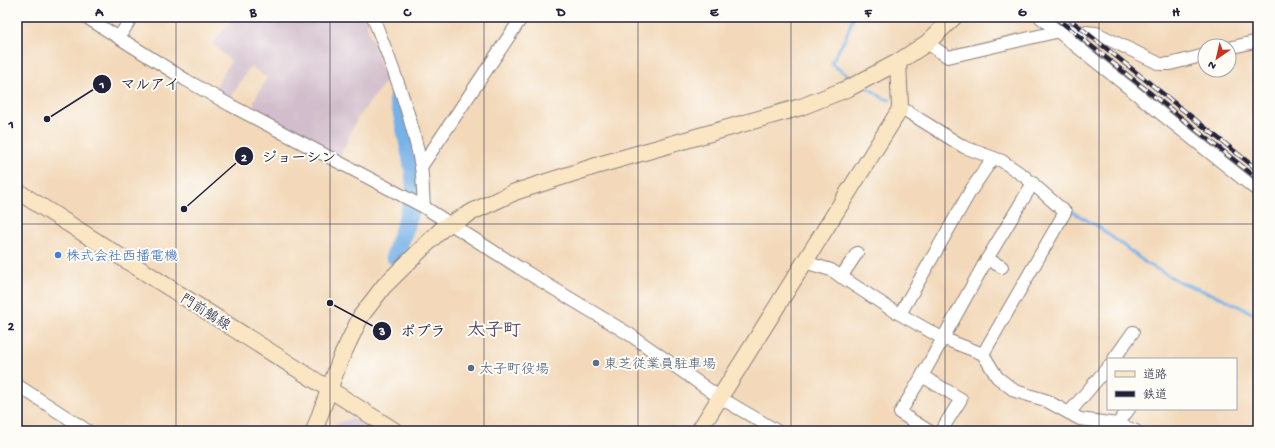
<svg xmlns="http://www.w3.org/2000/svg" width="1275" height="448" font-family="'Gochi Hand','Klee One',sans-serif">
<rect width="100%" height="100%" fill="#fdfcf7"/>
<filter id="ink" filterUnits="userSpaceOnUse"><feTurbulence type="fractalNoise" baseFrequency=".025" numOctaves="2"/><feDisplacementMap in="SourceGraphic" scale="8" xChannelSelector="R" yChannelSelector="G"/><feConvolveMatrix kernelMatrix="1 2 1 2 8 2 1 2 1" color-interpolation-filters="sRGB"/></filter>
<filter id="wash" filterUnits="userSpaceOnUse"><feTurbulence type="fractalNoise" baseFrequency=".012" numOctaves="4" result="noise"/><feDisplacementMap in="SourceGraphic" scale="16" xChannelSelector="R" yChannelSelector="G"/><feGaussianBlur stdDeviation="0.9" result="paint"/><feColorMatrix in="noise" values="0 0 0 0 0 0 0 0 0 0 0 0 0 0 0 0 0 1.4 0 .05"/><feComposite in="paint" operator="in"/></filter>
<g filter="url(#wash)">
<rect width="100%" height="100%" fill="#f3d9ba"/>
<g fill="#d1bdcb">
<path d="M234 17H364L386 81 357 119 339 159 254 112V100L267 78 250 66 230 99 214 90 231 61 212 44Z"/>
<path d="M351 418 372 431H329L331 426Z"/>
</g>
<g fill="none" stroke-linecap="round" stroke-linejoin="round">
<g stroke="#76b1e7" stroke-width="3">
<path d="M850 77 833 65 832 62 846 37 853 17"/>
<path d="M868 88 883 98 890 100"/>
<path d="M1069 210 1099 227 1146 263 1180 282 1222 298 1258 316"/>
</g>
<path stroke="#76b1e7" stroke-width="19" d="M395 256 416 194 414 170 402 112 398 99"/>
</g>
</g>
<g filter="url(#ink)">
<g fill="none" stroke-linecap="round" stroke-linejoin="round">
<g stroke="#8a7e7a" stroke-width="14">
<g id="street">
<path d="M86 17 186 80 230 105 424 207 518 267 629 334 719 397 777 431"/>
<path d="M373 17C392 66 412 115 421 167 423 180 423 194 424 207"/>
<path d="M1040 17 1258 191"/>
<path d="M119 37 132 17"/>
<path d="M927 43 948 57 1064 30 1096 33 1160 64H1170L1205 55"/>
<path d="M1229 48 1258 41"/>
<path d="M900 107 964 147 1002 161 1024 176 1065 212 983 354"/>
<path d="M421 167 522 17"/>
<path d="M987 259 1002 267"/>
<path d="M805 261 811 264 831 270 889 308 942 338 983 354 997 377 1015 391 1045 400 1080 419 1117 424 1136 431"/>
<path d="M841 277 857 253"/>
<path d="M900 314 971 190 993 158"/>
<path d="M1114 359 1133 332"/>
<path d="M922 376 961 399 941 431"/>
<path d="M17 385 88 431"/>
<path d="M1069 413 1108 367"/>
<path d="M1113 430 1129 409"/>
<path d="M929 431 900 413 922 376 987 259 1033 183"/>
</g>
</g>
<g stroke="#8a7e7a" stroke-width="18">
<g id="secondary">
<path d="M17 191 395 431"/>
<path d="M314 431 340 360 361 316 384 286 443 228 474 211 515 192 599 165 801 107 849 88 898 62 927 43 954 17"/>
<path d="M699 431 899 111 900 107 898 62"/>
</g>
</g>
<use href="#street" stroke="#fff" stroke-width="12"/>
<use href="#secondary" stroke="#fbe6c4" stroke-width="16"/>
<g stroke="#22223b" stroke-width="4.5">
<g id="rail">
<path d="M1055 17 1258 179"/>
<path d="M1067 17 1258 170"/>
</g>
</g>
<use href="#rail" stroke="#fdfcf7" stroke-width="3" stroke-dasharray="9" stroke-linecap="butt"/>
</g>
</g>
<path fill="none" stroke="#22223b" stroke-width="1" stroke-opacity="0.55" d="M176 17V431M330 17V431M484 17V431M638 17V431M791 17V431M945 17V431M1099 17V431M17 224H1258"/>
<circle fill="#3f7fe0" stroke="#fdfcf7" stroke-width="1.5" cx="58" cy="255" r="4"/>
<g fill="#5c6f8a" stroke="#fdfcf7" stroke-width="1.5">
<circle cx="596" cy="363" r="4"/>
<circle cx="471" cy="368" r="4"/>
</g>
<g text-anchor="middle" stroke-width="4" stroke-linejoin="round" paint-order="stroke">
<g font-size="14" fill="#366cbe" stroke="#fdfcf7" text-anchor="start">
<text x="66" y="260">株式会社西播電機</text>
</g>
<g font-size="14" fill="#22223b" stroke="#fdfcf7">
<text transform="translate(206 311) rotate(32)" y="5">門前鵤線</text>
</g>
<g font-size="14" fill="#4e5e75" stroke="#fdfcf7" text-anchor="start">
<text x="604" y="368">東芝従業員駐車場</text>
<text x="479" y="373">太子町役場</text>
</g>
<g font-size="18" font-weight="bold" fill="#5c4b67" stroke="#fdfcf7">
<text x="494" y="335">太子町</text>
</g>
</g>
<path fill="none" stroke="#22223b" stroke-width="1.5" d="M47 119L102 84M184 209L244 156M330 303L382 331"/>
<g fill="#22223b" stroke="#fdfcf7" stroke-width="1.5">
<circle cx="47" cy="119" r="4"/>
<circle cx="184" cy="209" r="4"/>
<circle cx="330" cy="303" r="4"/>
<circle cx="102" cy="84" r="10"/>
<circle cx="244" cy="156" r="10"/>
<circle cx="382" cy="331" r="10"/>
</g>
<g font-size="12" text-anchor="middle" font-weight="bold" fill="#fff">
<text x="102" y="88">1</text>
<text x="244" y="161">2</text>
<text x="382" y="335">3</text>
</g>
<g font-size="15" text-anchor="middle" font-weight="bold" fill="#22223b" stroke="#fdfcf7" stroke-width="4" stroke-linejoin="round" paint-order="stroke">
<text x="150" y="89">マルアイ</text>
<text x="299" y="162">ジョーシン</text>
<text x="423" y="336">ポプラ</text>
</g>
<rect width="1275" height="448" fill="none" stroke="#fdfcf7" stroke-width="44"/>
<rect x="1107" y="358" width="130" height="52" fill="#fdfcf7" stroke="#a5a5ac"/>
<rect x="1115" y="371" width="20" height="6" fill="#fbe6c4" stroke="#a5a5ac"/>
<text x="1143" y="378" font-size="12" fill="#22223b">道路</text>
<rect x="1115" y="391" width="20" height="6" fill="#22223b" stroke="#a5a5ac"/>
<text x="1143" y="398" font-size="12" fill="#22223b">鉄道</text>
<g transform="translate(1217 58) rotate(214)"><circle r="19" fill="#fdfcf7" stroke="#a5a5ac"/>
<path d="M0-3L7 15L0 10L-7 15Z" fill="#c8321e"/>
<text y="-6" font-size="11" font-weight="bold" text-anchor="middle" fill="#22223b">N</text>
</g>
<rect x="22" y="22" width="1231" height="404" fill="none" stroke="#22223b" stroke-width="1.5"/>
<g font-size="13" text-anchor="middle" font-weight="bold" fill="#22223b">
<text x="99" y="16">A</text>
<text x="253" y="16">B</text>
<text x="407" y="16">C</text>
<text x="561" y="16">D</text>
<text x="714" y="16">E</text>
<text x="868" y="16">F</text>
<text x="1022" y="16">G</text>
<text x="1176" y="16">H</text>
<text x="11" y="128">1</text>
<text x="11" y="330">2</text>
</g>
</svg>
